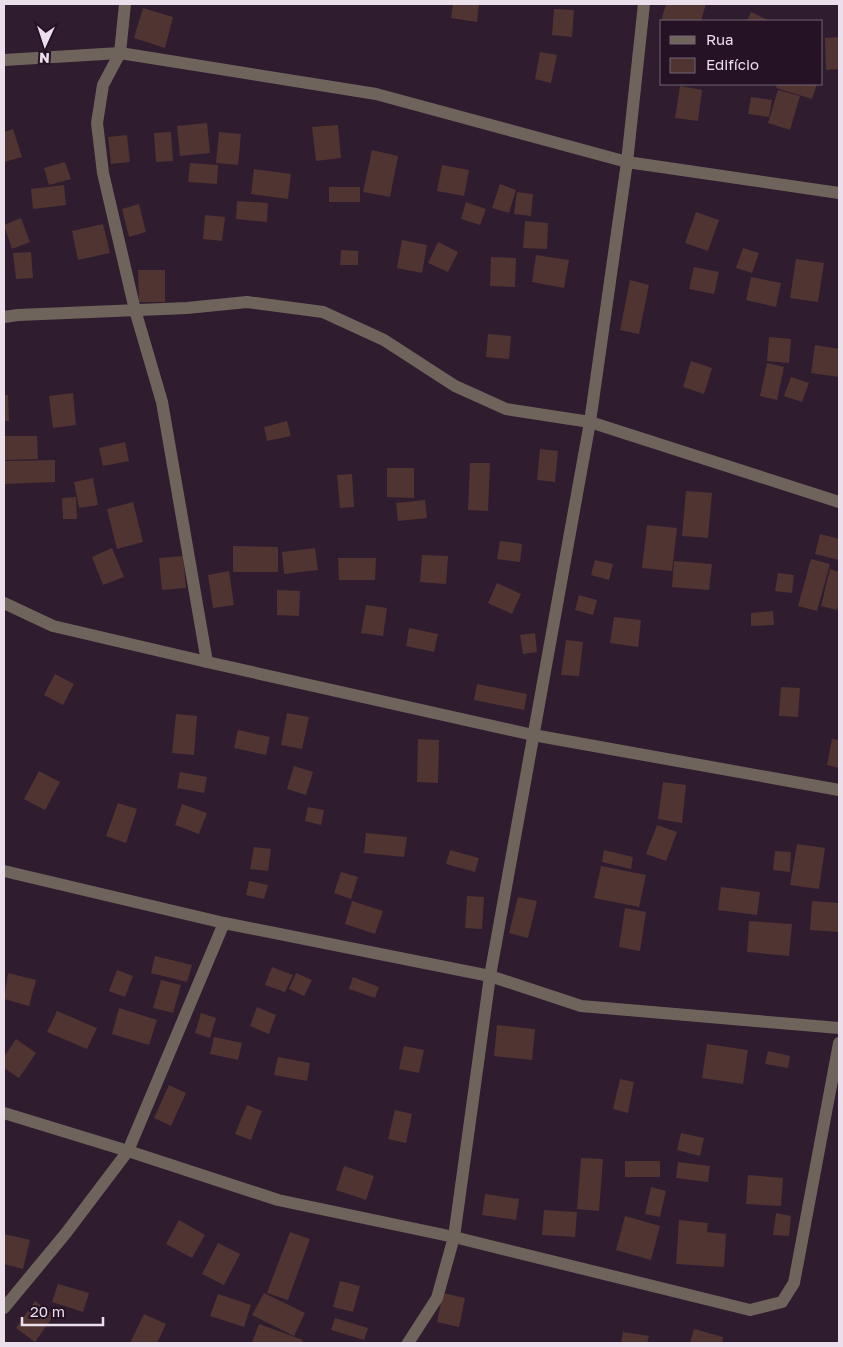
<svg xmlns="http://www.w3.org/2000/svg" width="843" height="1347" font-family="'Golos Text',sans-serif">
<rect width="100%" height="100%" fill="#2f1c2f"/>
<g fill="#503432">
<path d="M453 4H479L477 22 451 18Z"/>
<path d="M666 4H706L701 21H661Z"/>
<path d="M143 8 173 17 165 48 134 38Z"/>
<path d="M554 9 574 10 572 37 552 35Z"/>
<path d="M751 12 770 21H747Z"/>
<path d="M839 37V69L826 70 825 38Z"/>
<path d="M540 52 557 55 551 83 535 79Z"/>
<path d="M777 84H817L812 99 776 88Z"/>
<path d="M680 86 702 90 698 121 675 118Z"/>
<path d="M778 90 800 96 790 130 768 123Z"/>
<path d="M751 97 772 100 769 117 748 114Z"/>
<path d="M207 123 210 153 180 156 177 126Z"/>
<path d="M338 125 341 158 316 161 312 127Z"/>
<path d="M13 129 22 157 4 162V132Z"/>
<path d="M171 132 173 161 156 162 154 133Z"/>
<path d="M219 132 241 134 238 165 216 163Z"/>
<path d="M127 135 130 162 111 164 108 137Z"/>
<path d="M372 150 398 156 390 197 363 192Z"/>
<path d="M65 162 71 179 49 185 44 168Z"/>
<path d="M190 163 218 165 217 184 188 182Z"/>
<path d="M442 165 469 170 464 196 437 191Z"/>
<path d="M254 169 291 174 288 199 251 194Z"/>
<path d="M500 184 516 190 509 213 492 208Z"/>
<path d="M64 185 66 205 33 209 31 189Z"/>
<rect x="329" y="187" width="31" height="15"/>
<path d="M517 192 533 194 531 216 514 214Z"/>
<path d="M237 201 268 203 267 222 236 219Z"/>
<path d="M466 202 486 209 480 225 461 219Z"/>
<path d="M139 204 146 232 129 237 122 209Z"/>
<path d="M696 212 719 220 708 251 685 243Z"/>
<path d="M205 215 225 217 222 241 203 239Z"/>
<path d="M21 218 30 242 12 249 4 225Z"/>
<path d="M525 221 548 223 547 249 523 248Z"/>
<path d="M103 224 110 253 78 260 72 231Z"/>
<path d="M402 240 427 245 422 273 397 268Z"/>
<path d="M438 242 458 252 448 272 428 263Z"/>
<path d="M743 248 759 253 752 273 736 268Z"/>
<path d="M341 250 358 251V265H340Z"/>
<path d="M31 252 33 278 16 279 13 253Z"/>
<path d="M536 255 569 260 564 288 532 282Z"/>
<path d="M491 257 516 258 515 287 490 286Z"/>
<path d="M796 259 824 263 818 302 790 298Z"/>
<path d="M694 267 719 272 714 294 689 289Z"/>
<path d="M138 270H165V302H139Z"/>
<path d="M751 277 781 283 776 307 746 300Z"/>
<path d="M630 280 649 285 639 334 620 330Z"/>
<path d="M488 334 511 336 509 359 486 357Z"/>
<path d="M769 337 791 339 789 363 767 361Z"/>
<path d="M815 345 839 349V377L811 373Z"/>
<path d="M691 361 712 368 704 394 683 387Z"/>
<path d="M767 363 784 367 777 400 760 396Z"/>
<path d="M791 377 809 383 802 402 784 396Z"/>
<path d="M73 393 76 425 53 428 49 396Z"/>
<path d="M4 395H8L9 421H4Z"/>
<path d="M287 421 291 436 267 441 264 427Z"/>
<path d="M4 436H37L38 459 4 460Z"/>
<path d="M125 442 129 461 103 466 99 448Z"/>
<path d="M540 449 558 451 555 482 537 480Z"/>
<path d="M55 460V482L4 484V461Z"/>
<path d="M470 463H490L488 511 468 510Z"/>
<path d="M387 468H414V498L387 497Z"/>
<path d="M352 474 354 507 340 508 337 475Z"/>
<path d="M93 478 98 505 79 508 74 482Z"/>
<path d="M686 491 712 493 708 538 682 536Z"/>
<path d="M76 497 77 519H63L62 498Z"/>
<path d="M425 500 427 518 398 521 396 503Z"/>
<path d="M133 502 143 542 117 549 107 509Z"/>
<path d="M647 525 677 528 672 571 642 568Z"/>
<path d="M820 534 839 539V560L815 554Z"/>
<path d="M500 541 522 544 520 562 497 559Z"/>
<path d="M233 546 278 547V572H233Z"/>
<path d="M112 548 124 577 103 585 92 557Z"/>
<path d="M315 548 318 570 284 574 282 552Z"/>
<path d="M422 555 448 556 446 584 420 582Z"/>
<path d="M183 556 186 588 162 590 159 558Z"/>
<path d="M338 558H376L375 580H339Z"/>
<path d="M811 559 830 564 817 611 798 606Z"/>
<path d="M595 560 613 564 609 580 591 575Z"/>
<path d="M674 561 712 564 709 590 672 587Z"/>
<path d="M830 569 839 572V601L837 610 821 606Z"/>
<path d="M229 571 234 605 213 608 208 575Z"/>
<path d="M778 573 794 575 792 593 775 591Z"/>
<path d="M497 583 521 594 512 614 488 603Z"/>
<path d="M277 590 300 591 299 616 277 615Z"/>
<path d="M579 595 597 600 593 615 575 610Z"/>
<path d="M366 605 387 608 383 636 361 633Z"/>
<path d="M773 611 774 625 751 626V613Z"/>
<path d="M614 617 641 620 638 647 610 643Z"/>
<path d="M409 628 438 634 434 652 406 646Z"/>
<path d="M535 633 537 652 523 654 520 635Z"/>
<path d="M566 640 583 642 579 676 561 675Z"/>
<path d="M55 674 74 684 63 705 44 695Z"/>
<path d="M477 684 527 694 524 710 474 700Z"/>
<path d="M781 687 800 688 798 717 779 716Z"/>
<path d="M287 713 309 717 302 749 281 745Z"/>
<path d="M176 714 197 716 194 755 172 753Z"/>
<path d="M238 730 270 737 266 755 234 748Z"/>
<path d="M418 739 439 740 438 783 417 782Z"/>
<path d="M832 739 839 740V768L827 765Z"/>
<path d="M294 766 313 772 306 795 287 789Z"/>
<path d="M39 771 60 782 45 810 24 799Z"/>
<path d="M180 772 207 777 204 793 177 788Z"/>
<path d="M663 782 686 785 682 823 658 819Z"/>
<path d="M118 803 137 809 126 843 106 836Z"/>
<path d="M182 804 207 813 199 834 175 825Z"/>
<path d="M308 807 324 810 321 825 305 821Z"/>
<path d="M657 825 677 832 666 861 646 854Z"/>
<path d="M366 833 407 837 404 857 364 853Z"/>
<path d="M797 844 825 848 819 889 790 885Z"/>
<path d="M254 847 271 849 268 871 250 869Z"/>
<path d="M450 850 479 858 475 872 446 864Z"/>
<path d="M604 850 633 857 631 869 602 862Z"/>
<path d="M775 851 791 852 790 872 773 870Z"/>
<path d="M601 866 646 875 639 907 594 898Z"/>
<path d="M341 872 358 877 351 899 334 893Z"/>
<path d="M249 881 268 885 264 899 246 895Z"/>
<path d="M721 887 760 892 757 915 718 910Z"/>
<path d="M467 896 484 897 482 929 465 928Z"/>
<path d="M518 897 537 901 528 938 509 933Z"/>
<path d="M352 901 383 911 375 934 345 924Z"/>
<path d="M812 901 839 903V932L810 930Z"/>
<path d="M625 908 646 912 640 951 619 947Z"/>
<path d="M749 921 792 924 789 956 747 952Z"/>
<path d="M155 956 192 965 187 982 151 973Z"/>
<path d="M272 967 293 975 285 992 265 985Z"/>
<path d="M117 970 133 976 125 997 109 991Z"/>
<path d="M8 973 36 980 29 1006 4 999Z"/>
<path d="M296 973 312 980 304 996 289 989Z"/>
<path d="M353 977 379 987 375 998 349 989Z"/>
<path d="M161 980 181 985 173 1013 153 1008Z"/>
<path d="M257 1007 276 1015 269 1034 250 1026Z"/>
<path d="M119 1008 157 1020 149 1045 112 1034Z"/>
<path d="M57 1011 97 1028 87 1049 47 1032Z"/>
<path d="M201 1013 216 1018 210 1038 195 1033Z"/>
<path d="M497 1025 535 1029 532 1060 494 1056Z"/>
<path d="M214 1037 242 1043 238 1060 210 1054Z"/>
<path d="M16 1039 36 1053 19 1078 4 1068V1057Z"/>
<path d="M707 1044 748 1050 743 1084 702 1078Z"/>
<path d="M404 1046 424 1050 419 1073 399 1069Z"/>
<path d="M768 1051 790 1056 788 1068 765 1064Z"/>
<path d="M278 1057 310 1063 307 1081 274 1075Z"/>
<path d="M620 1079 634 1082 628 1113 613 1109Z"/>
<path d="M169 1085 186 1093 171 1126 154 1118Z"/>
<path d="M247 1105 262 1111 251 1140 235 1134Z"/>
<path d="M395 1110 412 1114 406 1143 388 1139Z"/>
<path d="M681 1133 704 1138 700 1156 677 1150Z"/>
<path d="M581 1158 603 1159 599 1211 577 1209Z"/>
<rect x="625" y="1161" width="35" height="16"/>
<path d="M678 1162 710 1166 708 1182 676 1178Z"/>
<path d="M344 1166 374 1176 366 1200 336 1190Z"/>
<path d="M748 1175 783 1178 781 1206 746 1204Z"/>
<path d="M651 1187 666 1191 660 1217 645 1214Z"/>
<path d="M485 1194 519 1199 516 1220 482 1215Z"/>
<path d="M544 1210 577 1212 575 1237 542 1235Z"/>
<path d="M776 1213 791 1216 789 1236 773 1235Z"/>
<path d="M625 1216 660 1226 651 1260 616 1250Z"/>
<path d="M179 1220 205 1235 192 1258 166 1244Z"/>
<path d="M679 1220 708 1223 707 1232 726 1234 724 1267 676 1264Z"/>
<path d="M290 1232 310 1239 288 1300 267 1293Z"/>
<path d="M4 1234 30 1240 23 1269 4 1264Z"/>
<path d="M218 1243 240 1254 224 1285 202 1274Z"/>
<path d="M340 1281 360 1286 353 1312 333 1307Z"/>
<path d="M58 1284 89 1293 83 1312 52 1302Z"/>
<path d="M264 1293 305 1313 294 1336 252 1315Z"/>
<path d="M443 1293 465 1298 459 1327 437 1322Z"/>
<path d="M218 1294 251 1305 244 1327 210 1316Z"/>
<path d="M35 1301 54 1315 35 1342 16 1328Z"/>
<path d="M144 1314 166 1324 157 1343H130Z"/>
<path d="M335 1318 368 1328 364 1340 331 1330Z"/>
<path d="M259 1324 303 1340 302 1343H252Z"/>
<path d="M694 1329 723 1337 722 1343H690Z"/>
<path d="M623 1332 649 1336 647 1343H621Z"/>
</g>
<g fill="none" stroke-linecap="round" stroke-linejoin="round">
<g stroke="#6e645b" stroke-width="12">
<path d="M125 4 120 53 103 85 97 123 103 173 135 310 162 402 207 662"/>
<path d="M4 60 120 53 376 94 627 162 839 193"/>
<path d="M4 317 18 315 187 308 247 302 323 312 384 340 455 386 506 409 590 422 839 502"/>
<path d="M4 603 53 626 207 662 533 735 839 790"/>
<path d="M4 871 224 923 490 976 581 1006 839 1028"/>
<path d="M4 1113 128 1151 278 1200 454 1237 750 1310 782 1302 794 1283 839 1043"/>
<path d="M4 1308 66 1233 128 1151 224 923"/>
<path d="M408 1343 437 1298 454 1237 490 976 590 422 627 162 644 4"/>
</g>
</g>
<rect width="843" height="1347" fill="none" stroke="#ecdfec" stroke-width="10"/>
<rect x="660" y="20" width="162" height="65" fill="#251225" stroke="#756475"/>
<rect x="670" y="36" width="25" height="8" fill="#6e645b" stroke="#756475"/>
<text x="706" y="45" font-size="15" fill="#ecdfec">Rua</text>
<rect x="670" y="58" width="25" height="15" fill="#503432" stroke="#756475"/>
<text x="706" y="70" font-size="15" fill="#ecdfec">Edifício</text>
<g transform="translate(45 45) rotate(183)" stroke="#251225" stroke-width="4" paint-order="stroke">
<path d="M0-4L9 19L0 12L-9 19Z" fill="#ecdfec"/>
<text y="-8" font-size="14" font-weight="bold" text-anchor="middle" fill="#ecdfec">N</text>
</g>
<path d="M22 1317v8h81v-8" fill="none" stroke="#ecdfec" stroke-width="2.5"/>
<text x="30" y="1317" font-size="15" fill="#ecdfec" stroke="#251225" stroke-width="4" paint-order="stroke">20 m</text>
</svg>
